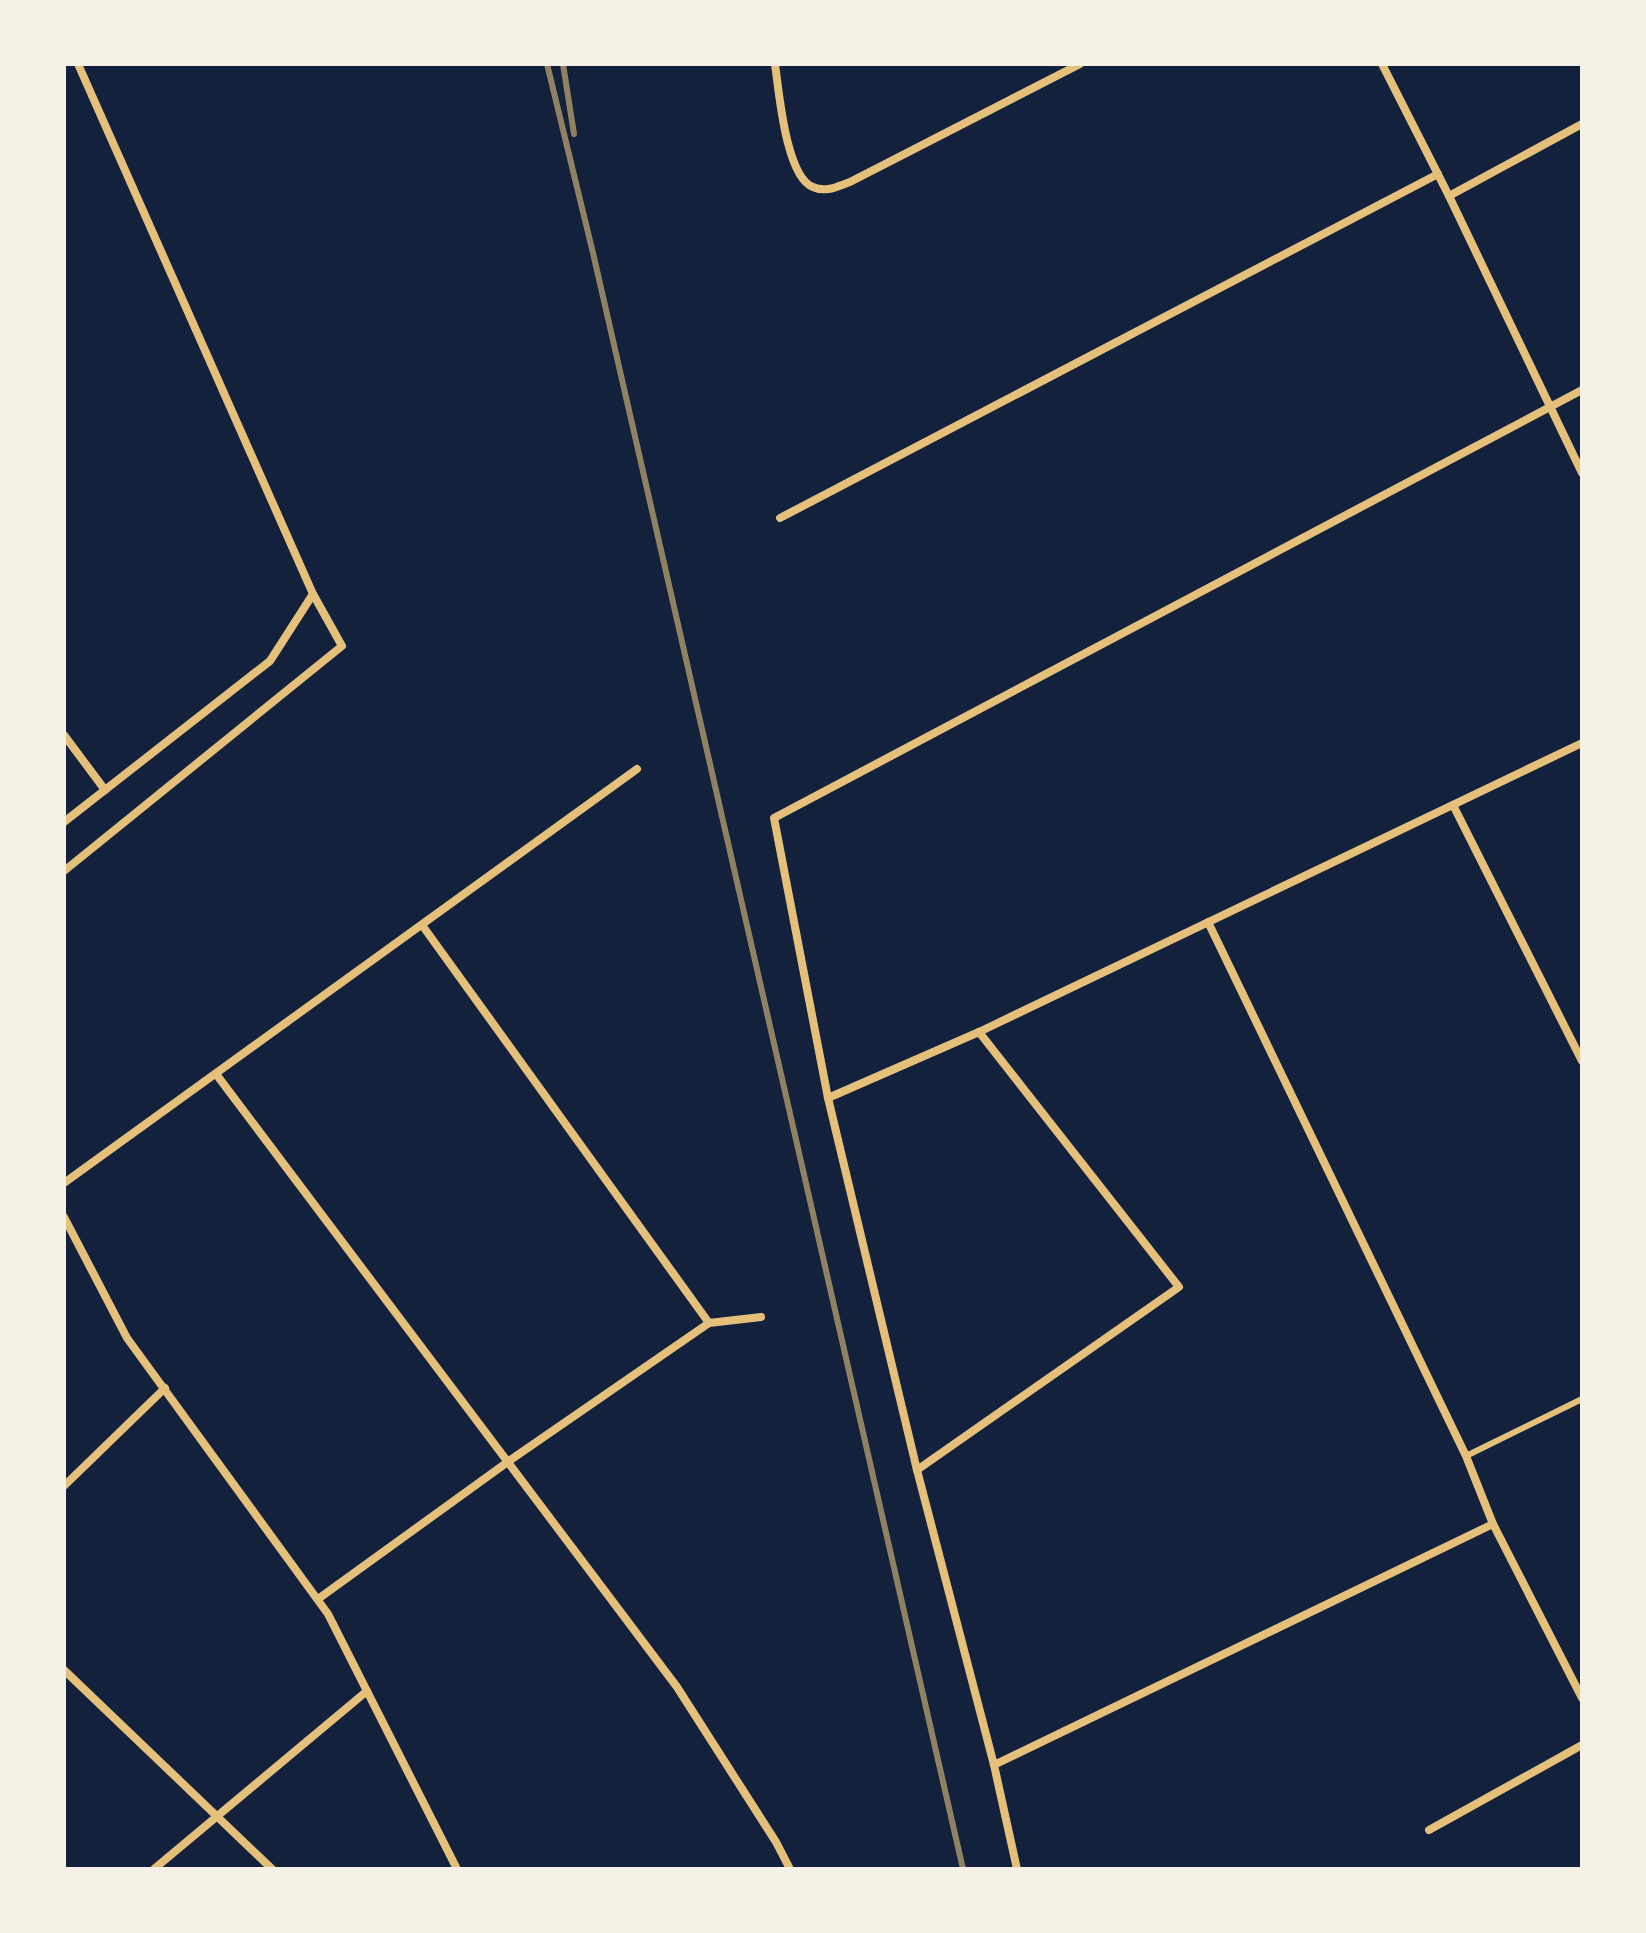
<svg xmlns="http://www.w3.org/2000/svg" width="1646" height="1933" font-family="Barlow,sans-serif">
<rect width="100%" height="100%" fill="#14213d"/>
<g fill="none" stroke-linecap="round" stroke-linejoin="round">
<path stroke="#e5c07b" stroke-width="6" d="M1466 1456 1582 1399"/>
<g stroke="#e5c07b" stroke-width="8">
<path d="M775 64C779 92 786 177 813 187 826 193 838 186 850 182L1080 64"/>
<path d="M1382 64 1449 196 1582 473"/>
<path d="M1449 196 1582 124"/>
<path d="M780 518 1438 174"/>
<path d="M64 735 105 790"/>
<path d="M1453 805 1582 1061"/>
<path d="M64 822 270 661 313 594"/>
<path d="M64 871 342 646 313 594 78 64"/>
<path d="M1208 922 1466 1456 1493 1524 1582 1698"/>
<path d="M422 925 709 1323"/>
<path d="M216 1074 677 1687 776 1842 790 1869"/>
<path d="M828 1098 979 1032 1582 743"/>
<path d="M64 1183 637 769"/>
<path d="M64 1217 127 1338 328 1614 457 1869"/>
<path d="M917 1470 1179 1287 979 1032"/>
<path d="M64 1486 165 1388"/>
<path d="M318 1599 509 1461 709 1323 761 1317"/>
<path d="M64 1670 272 1869"/>
<path d="M994 1765 1493 1524"/>
<path d="M1429 1830 1582 1745"/>
<path d="M154 1869 367 1691"/>
<path d="M1017 1869 994 1765 917 1470 828 1098 774 818 1582 390"/>
</g>
<g stroke="#918062" stroke-width="6">
<path d="M547 64 593 253 963 1869"/>
<path d="M563 64 574 134"/>
</g>
</g>
<rect width="1646" height="1933" fill="none" stroke="#f6f1e7" stroke-width="132"/>
</svg>
